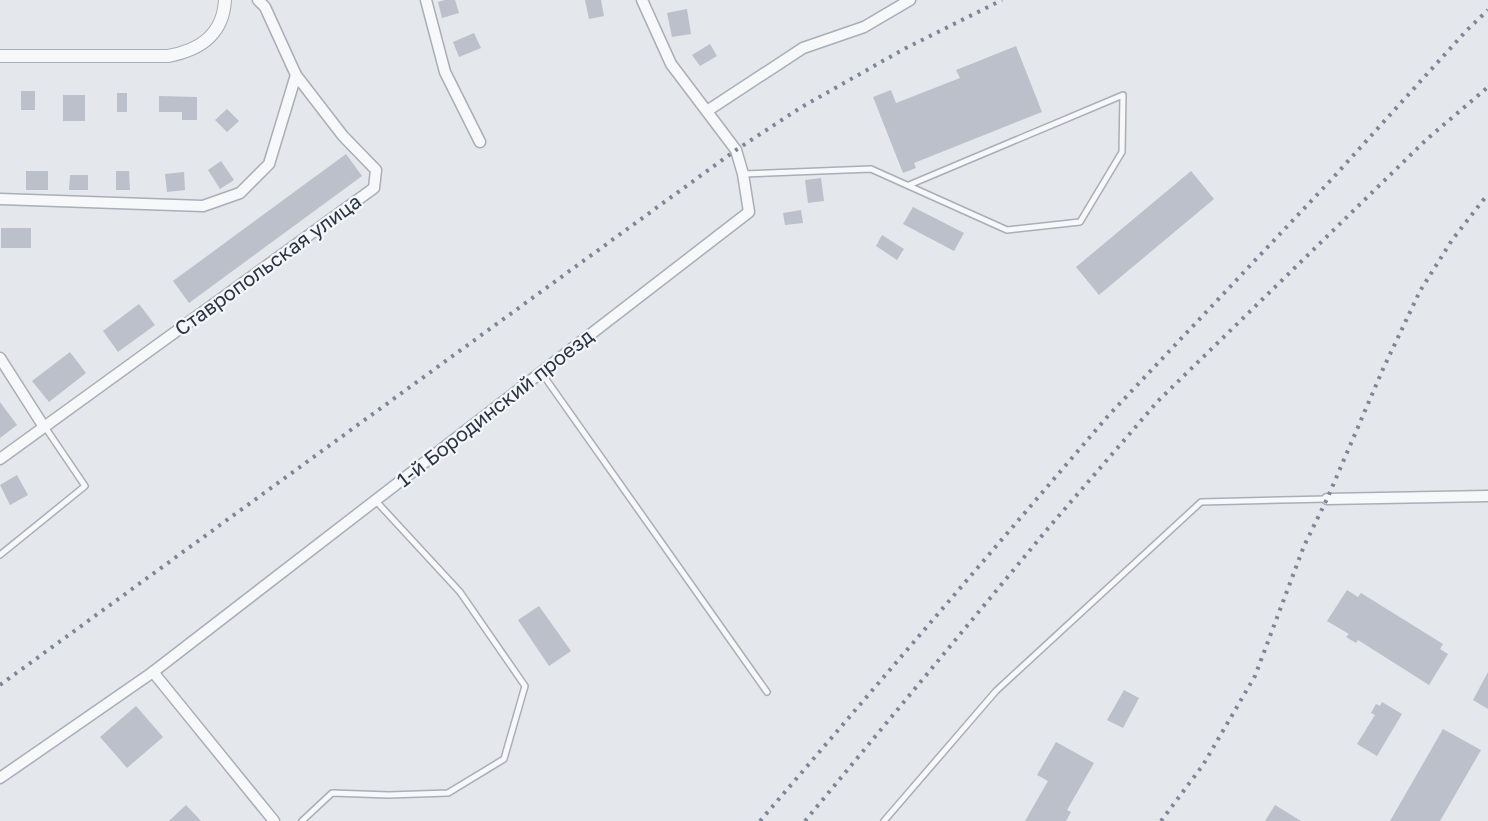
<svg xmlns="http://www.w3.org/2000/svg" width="1488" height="821" font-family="'Golos Text',sans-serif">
<rect width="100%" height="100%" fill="#e4e7ec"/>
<g fill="#bbc0ca">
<path d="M445 0H455L459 13 442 18 438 2Z"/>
<path d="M585 0H601L604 16 589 19Z"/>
<path d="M687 9 691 34 672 37 667 13Z"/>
<path d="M474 33 481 48 459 57 453 42Z"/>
<path d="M710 44 717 56 700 66 692 55Z"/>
<path d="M1016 46 1042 112 914 163 916 168 903 173 873 97 891 90 896 103 960 78 956 70Z"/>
<rect x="21" y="91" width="14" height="19"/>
<rect x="117" y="93" width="10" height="19"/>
<rect x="63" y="95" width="22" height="26"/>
<path d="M159 96 197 97V120H182V112H159Z"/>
<path d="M227 109 239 121 227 132 215 120Z"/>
<path d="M346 154 362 176 189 303 173 281Z"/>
<path d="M221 161 234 180 220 189 208 170Z"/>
<rect x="26" y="171" width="22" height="19"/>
<path d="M116 171H129L130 190H116Z"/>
<path d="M1191 171 1214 199 1099 295 1076 267Z"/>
<path d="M184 172 185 190 167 192 165 174Z"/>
<path d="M70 175H88V190H69Z"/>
<path d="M821 178 824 201 808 203 805 180Z"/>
<path d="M913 207 964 233 954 251 903 224Z"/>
<path d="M801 210 803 223 785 225 783 213Z"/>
<rect x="1" y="228" width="30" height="20"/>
<path d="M882 235 904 249 897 260 876 246Z"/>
<path d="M139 304 155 325 118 352 103 331Z"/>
<path d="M70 352 86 373 49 402 32 381Z"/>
<path d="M0 402 17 425 0 438Z"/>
<path d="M17 475 28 495 10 505 0 485Z"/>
<path d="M1347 590 1358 597 1361 593 1443 644 1440 649 1448 654 1429 685 1358 640 1356 643 1346 637 1349 634 1327 621Z"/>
<path d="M539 606 571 651 549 666 518 620Z"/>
<path d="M1488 672V709L1473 700Z"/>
<path d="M1124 690 1139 698 1123 728 1107 720Z"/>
<path d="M1382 702 1402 714 1377 756 1357 744 1375 715 1371 713 1376 704 1380 706Z"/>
<path d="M136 706 163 737 127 768 100 737Z"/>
<path d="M1443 729 1481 750 1440 821H1390Z"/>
<path d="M1056 742 1094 763 1067 810 1071 812 1066 821H1025L1048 781 1037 775Z"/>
<path d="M186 805 201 821H169Z"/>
<path d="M1275 805 1301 821H1265Z"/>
</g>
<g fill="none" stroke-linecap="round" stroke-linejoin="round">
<g stroke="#a9aeb7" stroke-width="8">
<g id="service">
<path d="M743 174 871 169 1007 230 1080 222 1122 152 1123 95 909 185"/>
<path d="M541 372 767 692"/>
<path d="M0 555 85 486 45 427"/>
<path d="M302 821 332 793 389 795 448 793 504 759 525 686 460 592 375 500"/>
<path d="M884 821 996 691 1201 502 1327 499"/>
</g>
</g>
<g stroke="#a9aeb7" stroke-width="13">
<g id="minor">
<path d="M426 0 445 72 480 142"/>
<path d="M707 111 803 48 864 27 910 0"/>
<path d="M0 199 203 206 240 193 269 164 296 75"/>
<path d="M0 358 44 427"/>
<path d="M0 459 374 188 376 170 343 136 296 75 265 7 258 0"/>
<path d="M1327 499 1488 496"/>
<path d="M153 672 274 821"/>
<path d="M0 778 153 672 749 212 743 174 736 150 671 64 642 0"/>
</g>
</g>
<g stroke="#a9aeb7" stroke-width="14">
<path id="tertiary" d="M0 56H168C200 50 223 35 225 0"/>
</g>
<use href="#service" stroke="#f7f8fa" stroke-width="5"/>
<use href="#minor" stroke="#f7f8fa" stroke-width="10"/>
<use href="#tertiary" stroke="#f7f8fa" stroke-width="12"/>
<g stroke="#7d8696" stroke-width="4" stroke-dasharray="3 6" stroke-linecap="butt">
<path d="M0 685 736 150 800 108 904 49 1002 0"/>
<path d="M760 821 1108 416 1330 181 1467 30 1488 10"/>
<path d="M805 821 1050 526 1158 401 1427 139 1488 87"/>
<path d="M1161 821 1203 765 1255 676 1304 546 1327 499 1383 369 1420 291 1452 240 1488 194"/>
</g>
</g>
<g text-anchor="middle" stroke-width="4.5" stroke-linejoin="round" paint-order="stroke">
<g font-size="20" fill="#2b3445" stroke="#f4f6f9">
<text transform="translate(268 265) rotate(-36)" y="7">Ставропольская улица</text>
<text transform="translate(495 408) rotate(-38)" y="7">1-й Бородинский проезд</text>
</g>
</g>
</svg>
